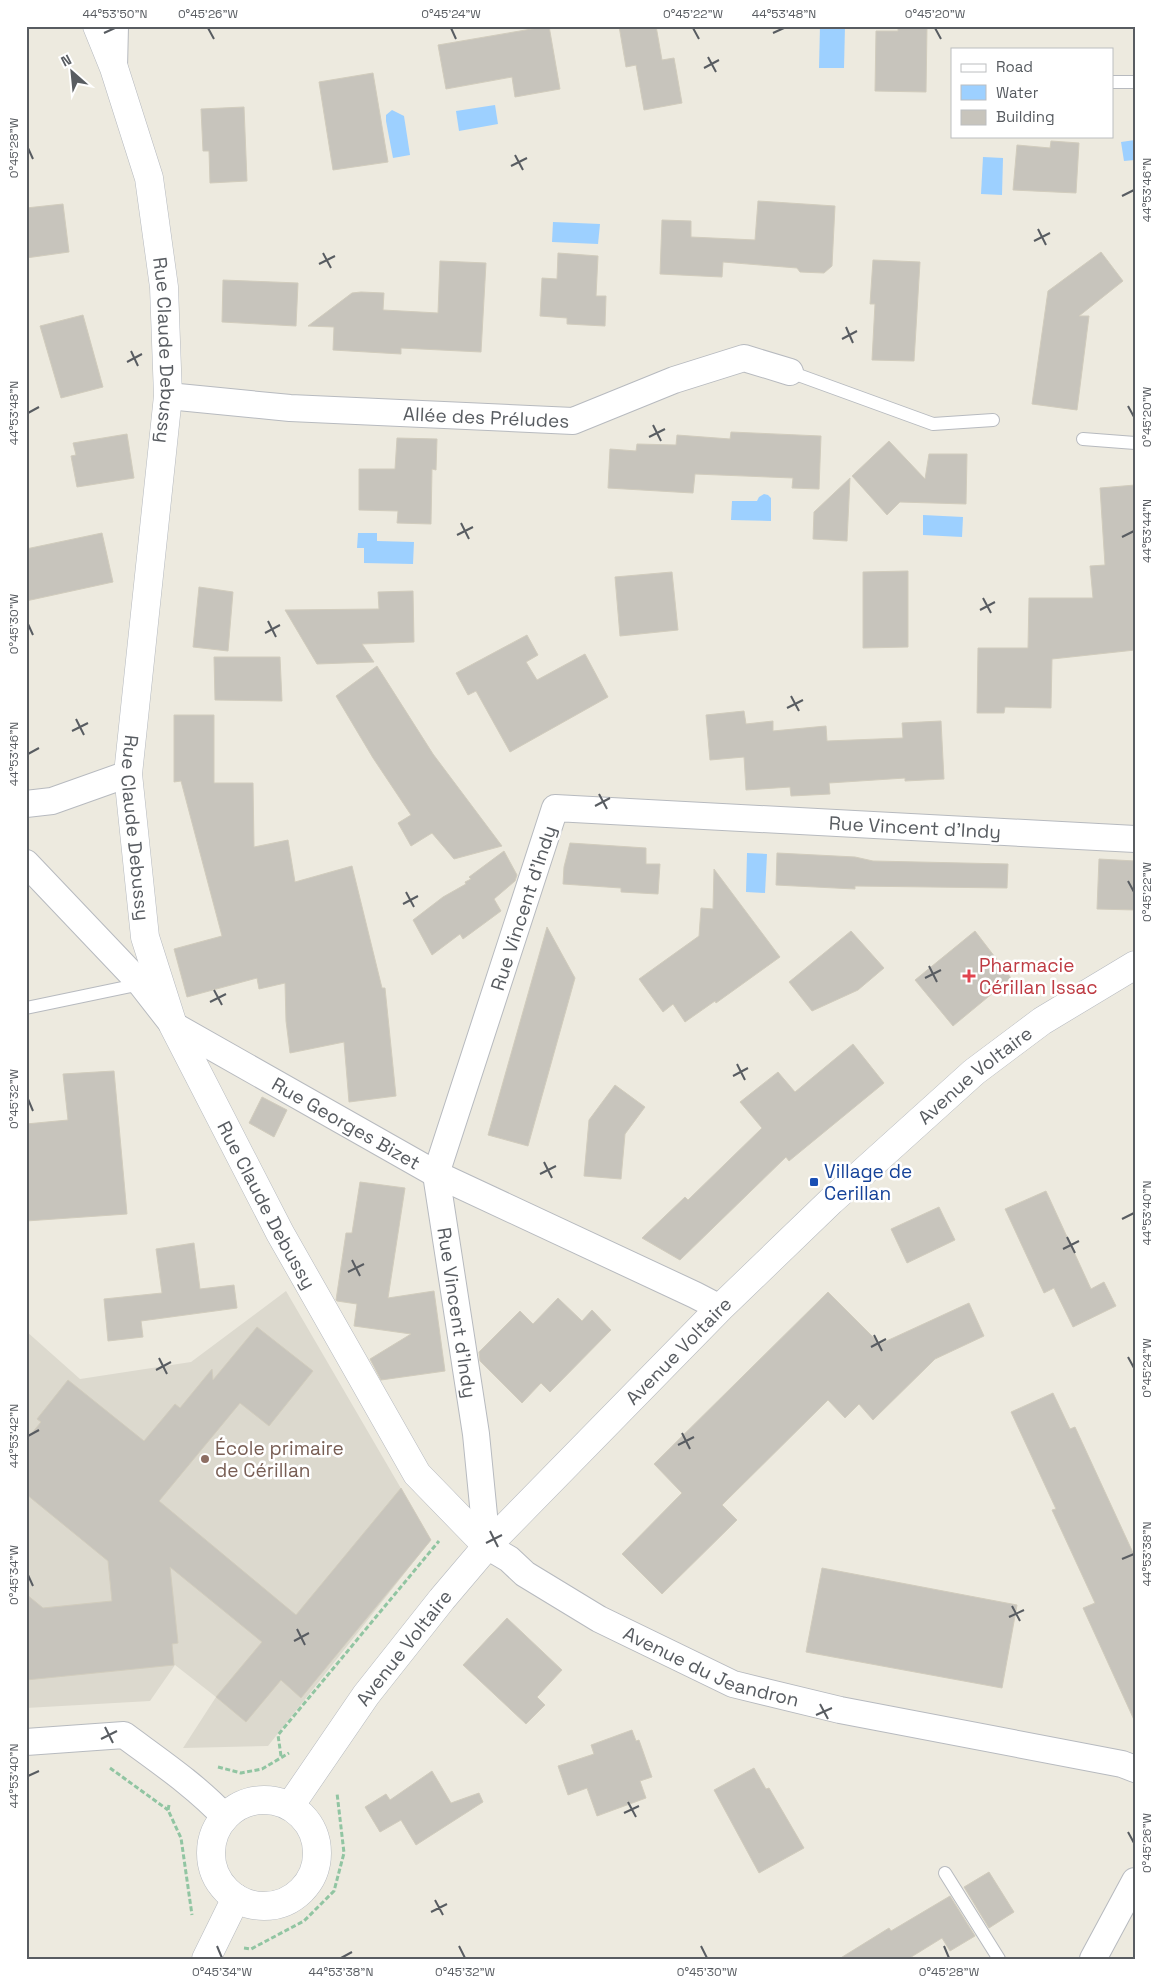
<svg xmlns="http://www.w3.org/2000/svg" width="1161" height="1985" font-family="'Space Grotesk',sans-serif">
<rect width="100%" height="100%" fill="#edeadf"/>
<path fill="#dcd9ce" d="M286 1291 431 1540 268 1746 183 1748 216 1697 175 1665 150 1701 26 1708V1331L80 1379 191 1362Z"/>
<g fill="#9dd0ff">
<path d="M820 26H845L844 68H819Z"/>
<path d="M495 105 498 124 459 131 456 111Z"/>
<path d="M392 110 404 116 410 155 393 158 386 121V115Z"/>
<path d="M1135 140V160L1124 161 1121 142Z"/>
<path d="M983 157 1003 158 1002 195 981 194Z"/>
<path d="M553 222 600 224 598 244 552 242Z"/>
<path d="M764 494 768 495 771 498V521L731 520 732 501H757L759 497Z"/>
<path d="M923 515 963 517 962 537 923 535Z"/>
<path d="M358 533H377V541L414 542 413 564 364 563V548H357Z"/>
<path d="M747 853 767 854 765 893 746 892Z"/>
</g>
<g fill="#c7c4bc" stroke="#d1ccbd">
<path d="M549 26 560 89 515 97 512 77 446 89 438 45Z"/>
<path d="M619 26H656L662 60 674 58 682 103 644 110 636 65 626 67Z"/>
<path d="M898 26H927L926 92 875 91 876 31H898Z"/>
<path d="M373 73 388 162 333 170 319 82Z"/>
<path d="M244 107 247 181 210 183 209 151H203L201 109Z"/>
<path d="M1051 141 1079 143 1076 193 1013 190 1017 145 1050 148Z"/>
<path d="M758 201 835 206 832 266 824 273 800 272 797 268 723 262 722 277 660 274 662 220 691 221V237L755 240Z"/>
<path d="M63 204 69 252 26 258V208Z"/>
<path d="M1101 252 1123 281 1079 316H1089L1077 410 1032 404 1048 291Z"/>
<path d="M558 253 598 256 596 296H606L605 326 567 324V318L540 316 542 278 557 279Z"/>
<path d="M873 260 920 262 914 361 872 360 875 304H870Z"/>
<path d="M440 261 486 263 481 352 401 348V354L333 350 334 327 308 326 352 293 361 292 384 293 383 310 438 313Z"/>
<path d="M223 280 298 283 296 326 222 322Z"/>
<path d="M83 315 103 387 61 398 40 326Z"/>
<path d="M731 432 821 436 819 489 792 488 793 478 695 474 693 493 608 488 610 449 636 451 637 444 676 445 677 435 730 439Z"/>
<path d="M127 434 134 478 77 487 71 456 76 455 73 443Z"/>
<path d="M397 438 437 439 436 470 432 469 431 524 397 523 398 511 359 510V469H395Z"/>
<path d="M889 441 925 479 929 454H967L966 504 900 502 887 515 852 476Z"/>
<path d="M850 478 847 541 813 539 814 512Z"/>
<path d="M1135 485V650L1052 659 1051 708 1005 707 1004 713H977L978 648H1028L1029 598H1093L1090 566 1105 565 1100 488Z"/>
<path d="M102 533 113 582 26 601V549Z"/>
<path d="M908 571V647L863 648V572Z"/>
<path d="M672 572 678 630 620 636 615 577Z"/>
<path d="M199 587 233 592 228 651 193 647Z"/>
<path d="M413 591 414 642 362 644 374 662 317 664 285 610 379 609 378 592Z"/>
<path d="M527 635 538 655 526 662 537 680 585 654 608 697 510 752 476 691 468 695 456 673Z"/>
<path d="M214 657H280L282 701 215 700Z"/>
<path d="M377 666 433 754 502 846 454 859 432 833 411 846 398 823 411 815 373 758 336 696Z"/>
<path d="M744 711 746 724 773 721V731L826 726 827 741 903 738 902 723 941 721 944 779 905 781V778L829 783 830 794 791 796 790 787 746 790 744 757 710 760 706 715Z"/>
<path d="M174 715H214V783H253L254 847 288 840 295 882 352 866 382 988H385L396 1096 349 1102 344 1042 290 1053 286 1021 285 983 259 989 257 978 187 997 174 949 222 936 181 781 174 782Z"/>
<path d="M570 843 646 848V864H660L658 894 621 892V888L563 884 564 867Z"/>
<path d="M504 851 517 875 515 881 494 899 501 911 463 939 460 934 432 955 413 920 443 897 466 884 465 882 471 879 469 877Z"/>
<path d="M777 853 855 857 873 861 1008 864 1007 888 855 886V889L776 885Z"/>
<path d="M1099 859 1135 861V910L1097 909Z"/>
<path d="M714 869 780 957 716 1003 715 1001 685 1022 673 1004 663 1012 639 979 699 936 701 908 713 909Z"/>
<path d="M547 927 575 978 528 1146 488 1135Z"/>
<path d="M851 931 884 968 858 990 812 1011 789 982Z"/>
<path d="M975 931 1011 978 953 1026 915 980Z"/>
<path d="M853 1044 884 1083 789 1161 786 1157 680 1260 642 1238 685 1197 688 1200 762 1128 740 1102 778 1072 795 1092Z"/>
<path d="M114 1071 127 1214 26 1221V1124L68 1120 63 1074Z"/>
<path d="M615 1085 645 1107 625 1134 621 1179 584 1176 589 1120Z"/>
<path d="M262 1097 287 1110 274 1137 249 1123Z"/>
<path d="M360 1182 405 1188 388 1298 434 1291 445 1371 381 1380 370 1359 411 1334 354 1326 357 1304 337 1301 336 1300 346 1233H352Z"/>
<path d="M1046 1191 1091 1289 1104 1282 1116 1306 1073 1327 1054 1288 1044 1293 1005 1209Z"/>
<path d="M939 1207 955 1240 907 1263 891 1229Z"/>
<path d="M194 1243 200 1289 234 1285 237 1308 141 1321 143 1337 108 1341 104 1299 162 1293 156 1249Z"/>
<path d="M828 1292 880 1344 969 1303 984 1336 935 1359 873 1420 859 1404 845 1418 828 1400 722 1505 737 1520 662 1594 622 1554 682 1493 654 1464Z"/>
<path d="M558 1298 582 1321 592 1310 611 1330 550 1392 541 1383 522 1403 480 1361 479 1352 520 1311 533 1324Z"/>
<path d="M257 1327 313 1371 269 1426 240 1403 159 1501 296 1615 401 1488 431 1540 301 1698 281 1680 246 1722 216 1697 262 1642 170 1567 178 1643 172 1644 174 1665 26 1680V1594L43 1608 112 1601 108 1561 26 1494V1440L41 1422 37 1419 68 1380 144 1441 175 1404 180 1408 212 1369 213 1380Z"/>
<path d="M1053 1393 1070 1429 1075 1427 1135 1557V1722L1083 1608 1095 1603 1052 1510 1056 1509 1011 1412Z"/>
<path d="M822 1568 1017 1605 1002 1688 806 1652Z"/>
<path d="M507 1618 562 1670 537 1697 545 1705 526 1724 463 1665Z"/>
<path d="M632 1730 636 1741 639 1740 652 1777 640 1781 646 1798 597 1816 587 1788 568 1795 558 1766 594 1754 591 1745Z"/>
<path d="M754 1768 766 1789 769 1788 804 1848 759 1873 714 1790Z"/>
<path d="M432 1771 451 1803 479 1793 483 1802 416 1845 401 1820 380 1832 365 1807 386 1794 390 1800Z"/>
<path d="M989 1872 1014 1912 989 1928 964 1887Z"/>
<path d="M950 1896 975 1936 950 1951 942 1938 908 1959H839L889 1928 891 1931Z"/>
</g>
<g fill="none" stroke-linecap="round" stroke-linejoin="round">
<g stroke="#b7babf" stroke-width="14">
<g id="lane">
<path d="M1112 82H1135"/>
<path d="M790 372 933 424 993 420"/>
<path d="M1083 439 1135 443"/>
<path d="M26 1008 141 984"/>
<path d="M945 1873 999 1959"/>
</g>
</g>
<g stroke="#b7babf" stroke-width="28">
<g id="street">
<path d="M114 68 115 26"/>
<path id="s1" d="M168 396 290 408 573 421 674 380 744 358 790 372"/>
<path d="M26 804 52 801 128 774"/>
<path id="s2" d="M1135 839 555 808 436 1174 476 1434 487 1546 509 1559 525 1574 599 1619 733 1684 840 1710 1122 1764 1135 1769"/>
<path id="s3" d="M26 863 141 984 173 1025 436 1174 695 1295 720 1308"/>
<path d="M26 1742 124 1735C159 1761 195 1785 225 1817"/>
<path d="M1093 1959 1135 1881"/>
</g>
</g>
<g stroke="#b5b9bf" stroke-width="29">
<g id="secondary">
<path id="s4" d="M97 26 114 68 149 178 164 287 168 396 128 774 145 937 173 1025 280 1233 417 1474 487 1546"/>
<circle cx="264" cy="1853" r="53"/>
<path id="s5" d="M290 1806 366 1695 442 1599 487 1546 720 1308 831 1201 974 1072 1042 1021 1135 965"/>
<path d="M206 1959 236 1898"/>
</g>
</g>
<g stroke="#91c5a2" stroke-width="3" stroke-dasharray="5 2.5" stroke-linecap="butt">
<path d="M281 1756 278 1735 439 1541"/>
<path d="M218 1767 241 1773 262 1769 289 1753"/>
<path d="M110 1768 168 1810"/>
<path d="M169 1805 168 1810 181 1838 192 1915"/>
<path d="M244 1948 251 1949 304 1921 334 1891 344 1853 337 1793"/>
</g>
<use href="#lane" stroke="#fff" stroke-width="12"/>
<use href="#street" stroke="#fff" stroke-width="26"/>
<use href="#secondary" stroke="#fff" stroke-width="28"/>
</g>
<path fill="none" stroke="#585c61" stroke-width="2" d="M208 28 214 39M451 28 456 39M693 28 699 39M935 28 941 39M104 33 115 28M773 33 784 28M708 57 716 72M704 68 719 60M28 148 33 159M515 155 523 170M511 166 527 158M1122 196 1134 190M1038 229 1046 245M1034 241 1050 233M323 253 331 268M319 264 335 256M846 327 853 343M842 339 857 331M131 351 138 366M127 362 142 354M1128 406 1134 417M28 413 39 407M653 425 661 441M649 437 665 429M461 523 469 539M457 535 473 527M1122 537 1134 531M983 598 991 613M980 610 995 602M268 621 276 637M28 624 33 635M265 633 280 625M791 696 799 711M787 708 803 700M76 719 84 735M72 731 88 723M28 754 39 748M599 794 607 809M595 806 610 798M1128 881 1134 892M406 892 414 907M403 904 418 896M929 966 937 982M925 978 941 970M214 990 222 1005M210 1002 226 994M737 1064 745 1080M733 1076 748 1068M28 1099 33 1111M544 1162 552 1178M540 1174 556 1166M1122 1219 1134 1213M1067 1237 1075 1253M1063 1249 1079 1241M352 1260 360 1276M348 1272 364 1264M874 1335 882 1351M871 1347 886 1339M1128 1357 1134 1368M159 1358 167 1374M156 1370 171 1362M682 1433 690 1449M28 1436 39 1430M678 1445 694 1437M490 1531 498 1547M486 1543 502 1535M1122 1559 1134 1554M28 1575 33 1586M1012 1606 1020 1621M1009 1617 1024 1610M297 1629 305 1645M294 1641 309 1633M820 1704 828 1719M816 1715 832 1708M105 1727 113 1743M101 1739 117 1731M28 1776 39 1771M628 1802 636 1817M624 1813 639 1806M1128 1832 1134 1843M435 1900 443 1915M431 1912 447 1904M217 1946 222 1958M459 1946 465 1958M701 1946 707 1958M944 1946 949 1958M341 1958 352 1952"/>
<path fill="#e0444e" stroke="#fff" stroke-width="2" d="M966.5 968.5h5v5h5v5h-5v5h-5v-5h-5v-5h5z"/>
<rect fill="#1a4fb4" stroke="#fff" stroke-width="2" x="809" y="1177" width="10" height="10" rx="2.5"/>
<circle fill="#8d6e63" stroke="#fff" stroke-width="2" cx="205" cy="1459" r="5"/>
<g text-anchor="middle" stroke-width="5" stroke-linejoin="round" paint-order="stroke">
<g font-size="19" fill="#585c61" stroke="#fff">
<text dy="7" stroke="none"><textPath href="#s4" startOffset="334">Rue Claude Debussy</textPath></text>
<text dy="7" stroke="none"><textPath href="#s1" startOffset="319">Allée des Préludes</textPath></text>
<text transform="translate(915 827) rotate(3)" y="7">Rue Vincent d'Indy</text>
<text dy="7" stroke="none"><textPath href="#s4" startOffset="814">Rue Claude Debussy</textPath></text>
<text transform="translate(523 908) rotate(-72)" y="7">Rue Vincent d'Indy</text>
<text dy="7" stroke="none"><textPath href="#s5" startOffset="1005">Avenue Voltaire</textPath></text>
<text dy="7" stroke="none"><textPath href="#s3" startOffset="418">Rue Georges Bizet</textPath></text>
<text dy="7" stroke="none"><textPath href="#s4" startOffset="1219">Rue Claude Debussy</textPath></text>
<text dy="7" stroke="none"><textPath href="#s2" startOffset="1106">Rue Vincent d'Indy</textPath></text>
<text dy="7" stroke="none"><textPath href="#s5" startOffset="600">Avenue Voltaire</textPath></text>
<text dy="7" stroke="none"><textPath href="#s5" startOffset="195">Avenue Voltaire</textPath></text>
<text dy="7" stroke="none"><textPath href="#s2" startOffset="1598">Avenue du Jeandron</textPath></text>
</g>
<g font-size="19" fill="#be3a42" stroke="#fff" text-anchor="start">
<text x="979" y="972">Pharmacie<tspan x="979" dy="22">Cérillan Issac</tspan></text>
</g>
<g font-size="19" fill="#164399" stroke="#fff" text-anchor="start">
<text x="824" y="1178">Village de<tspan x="824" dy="22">Cerillan</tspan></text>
</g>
<g font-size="19" fill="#785e54" stroke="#fff" text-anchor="start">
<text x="215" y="1455">École primaire<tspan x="215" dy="22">de Cérillan</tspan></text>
</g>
</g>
<rect width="1161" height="1985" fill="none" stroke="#ffffff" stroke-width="55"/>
<rect x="951" y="48" width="162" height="90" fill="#ffffff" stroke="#bcbec0"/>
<rect x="961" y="64" width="25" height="8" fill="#ffffff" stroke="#bcbec0"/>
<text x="996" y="72" font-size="15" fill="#585c61">Road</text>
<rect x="961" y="85" width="25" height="15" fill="#9dd0ff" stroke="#bcbec0"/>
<text x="996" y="98" font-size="15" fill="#585c61">Water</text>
<rect x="961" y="110" width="25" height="15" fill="#c7c4bc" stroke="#bcbec0"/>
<text x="996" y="122" font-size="15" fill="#585c61">Building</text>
<g transform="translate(72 72) rotate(333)" stroke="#ffffff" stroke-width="4" paint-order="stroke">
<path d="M0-4L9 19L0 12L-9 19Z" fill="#585c61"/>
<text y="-8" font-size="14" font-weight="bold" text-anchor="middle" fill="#585c61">N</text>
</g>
<rect x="28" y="28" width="1106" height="1930" fill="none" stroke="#585c61" stroke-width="2"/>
<g font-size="12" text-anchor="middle" fill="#585c61">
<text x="115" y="18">44°53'50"N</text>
<text x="208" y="18">0°45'26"W</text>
<text x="451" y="18">0°45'24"W</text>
<text x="693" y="18">0°45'22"W</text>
<text x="784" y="18">44°53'48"N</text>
<text x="935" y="18">0°45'20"W</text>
<text transform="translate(14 148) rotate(-90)" y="4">0°45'28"W</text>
<text transform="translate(1147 190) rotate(-90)" y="4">44°53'46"N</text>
<text transform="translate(14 413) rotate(-90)" y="4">44°53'48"N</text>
<text transform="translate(1147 417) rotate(-90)" y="4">0°45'20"W</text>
<text transform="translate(1147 531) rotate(-90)" y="4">44°53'44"N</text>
<text transform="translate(14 624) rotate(-90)" y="4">0°45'30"W</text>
<text transform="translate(14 754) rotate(-90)" y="4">44°53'46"N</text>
<text transform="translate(1147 892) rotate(-90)" y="4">0°45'22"W</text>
<text transform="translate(14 1099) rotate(-90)" y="4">0°45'32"W</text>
<text transform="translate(1147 1213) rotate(-90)" y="4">44°53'40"N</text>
<text transform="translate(1147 1368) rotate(-90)" y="4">0°45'24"W</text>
<text transform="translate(14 1436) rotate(-90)" y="4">44°53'42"N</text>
<text transform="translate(1147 1554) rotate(-90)" y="4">44°53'38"N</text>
<text transform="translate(14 1575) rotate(-90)" y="4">0°45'34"W</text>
<text transform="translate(14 1776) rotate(-90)" y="4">44°53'40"N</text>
<text transform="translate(1147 1843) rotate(-90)" y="4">0°45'26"W</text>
<text x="222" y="1976">0°45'34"W</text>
<text x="341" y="1976">44°53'38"N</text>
<text x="465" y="1976">0°45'32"W</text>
<text x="707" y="1976">0°45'30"W</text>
<text x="949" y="1976">0°45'28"W</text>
</g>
</svg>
